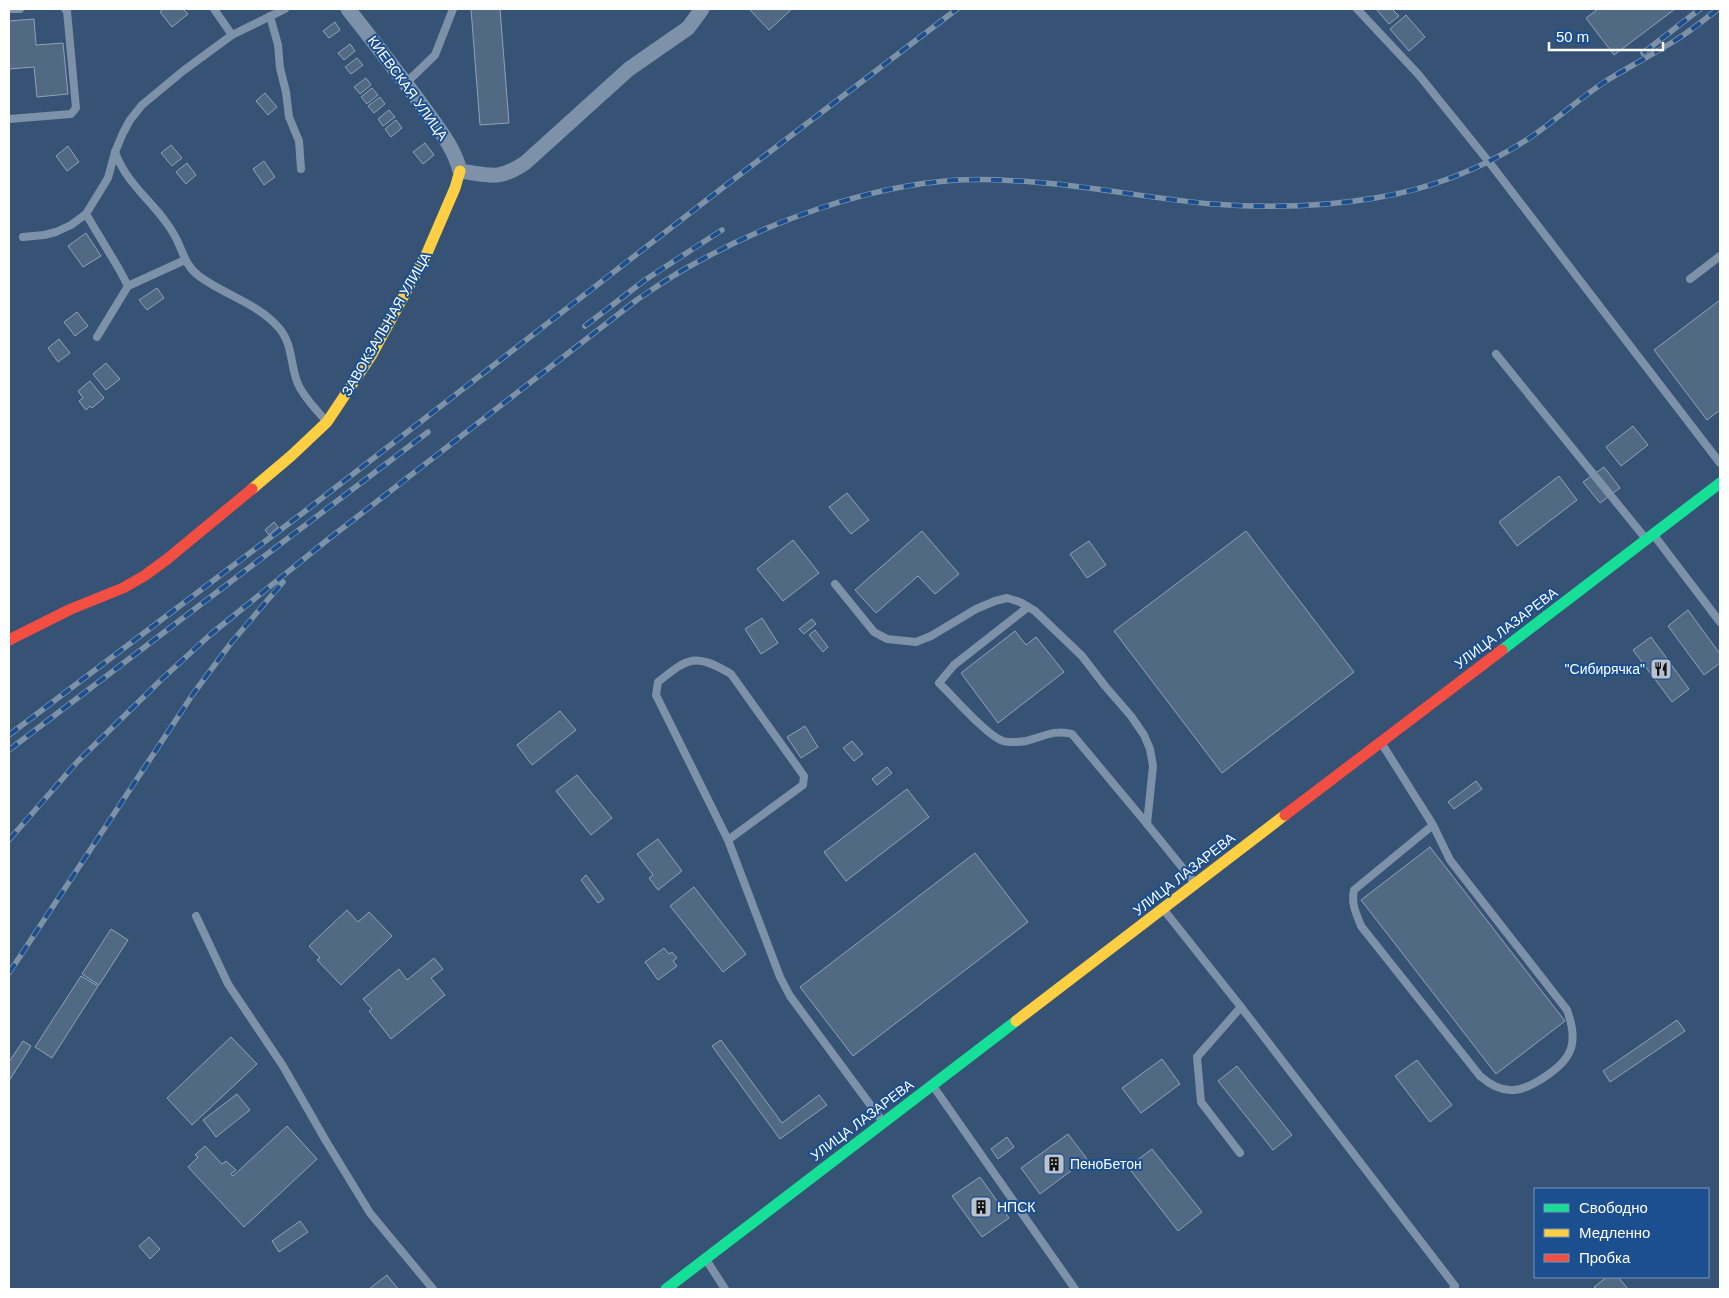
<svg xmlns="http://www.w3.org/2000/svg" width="1729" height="1298" font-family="Helvetica,sans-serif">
<rect width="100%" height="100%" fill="#365274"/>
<g fill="#526984" stroke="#92a2b6">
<path d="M164 9H183L188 14 172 27 160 12Z"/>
<path d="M471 9H500L509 123 480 125Z"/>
<path d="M751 9H792L769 30 750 10Z"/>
<path d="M1376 9H1392L1399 16 1389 24Z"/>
<path d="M1598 9H1675L1614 55 1586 18Z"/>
<path d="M1406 15 1425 37 1409 51 1390 29Z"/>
<path d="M34 19 36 45 63 43 68 94 37 97 34 67 9 69V21Z"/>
<path d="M335 22 340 30 329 38 323 31Z"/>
<path d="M350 44 355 51 344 60 338 53Z"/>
<path d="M357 58 363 65 351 74 345 67Z"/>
<path d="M366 78 371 85 360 94 354 87Z"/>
<path d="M372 88 378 95 367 104 361 97Z"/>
<path d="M265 93 277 107 268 115 256 101Z"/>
<path d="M380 97 385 104 374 113 368 106Z"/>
<path d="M389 110 395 117 383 126 378 119Z"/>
<path d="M396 120 402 128 391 137 385 129Z"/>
<path d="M425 143 434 155 423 164 413 152Z"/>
<path d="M171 145 182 158 172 166 161 153Z"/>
<path d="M68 146 79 162 67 171 56 156Z"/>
<path d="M264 161 275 177 264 185 253 169Z"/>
<path d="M187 163 196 175 186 184 176 172Z"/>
<path d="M86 233 101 256 83 267 68 246Z"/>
<path d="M157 288 164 298 147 310 139 300Z"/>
<path d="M1720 300V410L1707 420 1654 350Z"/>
<path d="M77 312 88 326 75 336 64 322Z"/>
<path d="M59 339 70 353 58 362 48 348Z"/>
<path d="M106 363 120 379 106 390 93 374Z"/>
<path d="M90 381 104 398 92 408 90 406 86 410 79 401 83 398 78 391Z"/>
<path d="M1633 426 1648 445 1621 466 1606 447Z"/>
<path d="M1604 467 1620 488 1600 503 1583 482Z"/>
<path d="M1559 476 1577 500 1517 546 1499 522Z"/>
<path d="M847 493 869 520 851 534 829 507Z"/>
<path d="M274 522 278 527 269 535 265 530Z"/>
<path d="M922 531 959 574 935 594 918 576 876 613 855 590Z"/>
<path d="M1246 531 1354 672 1222 773 1114 631Z"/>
<path d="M793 540 819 573 783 601 757 569Z"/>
<path d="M1089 541 1106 565 1087 578 1070 554Z"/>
<path d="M1688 610 1720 654V663L1704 675 1668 626Z"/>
<path d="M762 618 778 643 761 654 745 629Z"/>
<path d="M812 619 816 624 804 634 799 629Z"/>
<path d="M815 630 828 647 823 652 809 635Z"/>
<path d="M1015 631 1026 645 1036 637 1064 672 998 723 961 673Z"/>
<path d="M1651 637 1689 689 1672 702 1633 650Z"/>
<path d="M560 711 576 730 532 765 517 745Z"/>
<path d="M805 726 818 747 801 758 787 737Z"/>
<path d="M852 741 863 754 854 761 843 748Z"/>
<path d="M887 767 892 773 877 785 872 779Z"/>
<path d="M577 775 612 818 591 835 556 791Z"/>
<path d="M1476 781 1482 789 1454 809 1448 802Z"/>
<path d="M907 789 929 817 846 881 824 852Z"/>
<path d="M658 839 682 871 658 890 649 878 653 875 637 854Z"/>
<path d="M1430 847 1565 1021 1496 1074 1361 900Z"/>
<path d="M975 853 1028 922 853 1056 800 987Z"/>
<path d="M586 875 604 899 598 903 581 880Z"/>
<path d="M694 887 746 954 723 972 670 906Z"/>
<path d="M347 910 358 922 369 912 392 936 341 985 317 960 320 958 309 946Z"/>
<path d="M111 929 128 940 99 985 82 974Z"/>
<path d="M664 948 669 954 672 952 677 958 673 961 677 966 658 980 645 962Z"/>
<path d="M434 958 443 969 431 978 445 995 391 1039 369 1011 372 1009 363 999 399 969 407 980Z"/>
<path d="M81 976 98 986 52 1058 35 1047Z"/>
<path d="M1677 1020 1685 1031 1610 1082 1603 1071Z"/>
<path d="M231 1037 257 1064 192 1125 167 1098Z"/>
<path d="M721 1040 782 1123 819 1095 827 1105 780 1139 712 1046Z"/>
<path d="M23 1041 31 1046 9 1081V1062Z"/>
<path d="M1162 1059 1180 1084 1141 1113 1122 1088Z"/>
<path d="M1417 1060 1452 1105 1430 1122 1395 1076Z"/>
<path d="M1237 1066 1292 1135 1273 1150 1218 1081Z"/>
<path d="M237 1094 250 1110 216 1137 203 1120Z"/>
<path d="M287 1126 317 1159 244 1227 188 1167 198 1157 195 1155 205 1146 222 1164 226 1161 236 1170 231 1174 233 1176Z"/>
<path d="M1068 1134 1087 1159 1040 1194 1021 1168Z"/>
<path d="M1007 1137 1014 1147 998 1159 991 1149Z"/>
<path d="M1152 1149 1202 1212 1178 1231 1128 1167Z"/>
<path d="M980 1177 1009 1218 982 1237 952 1196Z"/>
<path d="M300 1221 308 1232 279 1252 272 1241Z"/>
<path d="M149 1237 160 1249 150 1259 139 1246Z"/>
<path d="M387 1275 398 1289H369Z"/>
<path d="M1607 1277H1618L1628 1289H1597L1594 1287Z"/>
</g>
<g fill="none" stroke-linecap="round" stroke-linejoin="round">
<g stroke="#7d92a8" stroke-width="8">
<path d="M9 9H20"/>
<path d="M214 9 232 35"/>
<path d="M1357 9 1418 74 1489 162 1720 463"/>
<path d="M270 16 278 45 280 68 286 92 289 117 299 141 301 169"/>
<path d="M406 83 435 55 453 9"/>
<path d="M9 119 71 114 76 108 67 11 65 9"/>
<path d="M115 152C128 188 159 205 176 238 183 252 186 267 199 276 224 295 258 303 279 328 293 344 290 365 298 384 304 398 316 409 326 421"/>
<path d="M86 214 119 269 128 286"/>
<path d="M23 237 44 235 56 232 71 225 86 214 108 178 115 152 123 133 130 120 142 105 183 71 232 35 285 9"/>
<path d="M1690 279 1720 256"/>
<path d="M97 337 128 286 185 260"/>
<path d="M1496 354 1646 539"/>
<path d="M1653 534 1720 622"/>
<path d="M835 584 874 632 887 639 916 642 931 636 976 609 995 601 1007 598 1020 602 1035 611 1082 656 1105 686 1131 716 1144 735 1150 749 1153 766 1147 824 1194 882"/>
<path d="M1028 607 954 665 939 683C953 696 987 736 1003 741 1010 743 1019 742 1026 741 1043 737 1054 729 1072 734L1147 824"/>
<path d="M1382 744 1433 825 1450 860 1567 1010C1571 1021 1574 1033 1572 1044 1570 1057 1559 1067 1549 1074 1524 1092 1505 1098 1480 1076L1361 926C1356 913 1351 904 1354 890L1433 825"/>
<path d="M728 840 803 785 804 776 731 674C695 653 689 657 658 682L656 695 728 840 780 977 790 996 883 1122"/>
<path d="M1164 910 1241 1007 1455 1286 1453 1289"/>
<path d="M196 916 228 984 283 1066 326 1141 370 1213 433 1289"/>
<path d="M933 1086 1075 1289"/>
<path d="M1240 1153 1201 1102 1197 1057 1241 1007"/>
<path d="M707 1261 725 1289"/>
</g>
<path stroke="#7d92a8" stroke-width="15" d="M348 9C374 42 399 74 424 108 438 128 454 147 460 171 490 175 498 181 525 163L629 69 688 28 702 9"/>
<g stroke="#16e098" stroke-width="11">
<path d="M1502 650 1720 483"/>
<path d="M666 1289 1016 1021"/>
</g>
<g stroke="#ffcf43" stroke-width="11">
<path d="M252 489 291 456 327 422 371 356 427 253 455 188 460 171"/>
<path d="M1016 1021 1285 815"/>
</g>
<g stroke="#f24e42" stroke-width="11">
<path d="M9 640 71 609 123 588 144 576 166 560 252 489"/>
<path d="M1285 815 1502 650"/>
</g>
<g stroke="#7e92a7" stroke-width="5.5">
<g id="rail">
<path d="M1643 53 1700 9"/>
<path d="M585 326 645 280 722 230"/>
<path d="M9 735 304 512 721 189 957 9"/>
<path d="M9 750 428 432"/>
<path d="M9 840 78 761 163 678 211 634 326 541 638 299C656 287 673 275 692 265 770 221 867 186 957 180 982 179 1008 180 1033 182 1093 186 1152 199 1212 204 1265 208 1322 207 1375 198 1431 189 1484 168 1531 137 1557 119 1580 98 1606 81 1627 68 1650 56 1671 43 1688 33 1703 21 1718 9"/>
<path d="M9 973 193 694 231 643 283 582"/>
</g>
</g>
<use href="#rail" stroke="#1b4f8f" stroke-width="4" stroke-dasharray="11" stroke-linecap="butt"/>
</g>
<defs>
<g id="restaurant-square" transform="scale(1.125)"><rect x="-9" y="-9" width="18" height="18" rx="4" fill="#b9c2ce" stroke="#1b4f8f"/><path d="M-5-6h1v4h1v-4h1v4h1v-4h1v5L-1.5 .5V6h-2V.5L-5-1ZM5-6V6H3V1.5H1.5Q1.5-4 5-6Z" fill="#111"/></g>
<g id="building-square" transform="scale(1.125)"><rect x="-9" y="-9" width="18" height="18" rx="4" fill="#b9c2ce" stroke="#1b4f8f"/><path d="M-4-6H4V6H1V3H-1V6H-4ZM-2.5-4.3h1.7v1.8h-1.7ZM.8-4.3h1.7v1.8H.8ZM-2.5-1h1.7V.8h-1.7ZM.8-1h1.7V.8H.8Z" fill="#111"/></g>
</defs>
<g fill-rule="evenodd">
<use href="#restaurant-square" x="1661" y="669"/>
<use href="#building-square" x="1054" y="1164"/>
<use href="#building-square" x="981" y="1207"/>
</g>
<g text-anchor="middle" stroke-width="4" stroke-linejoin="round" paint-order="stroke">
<g font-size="14" fill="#fff" stroke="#1b4f8f">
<text transform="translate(408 88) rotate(54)" y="5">КИЕВСКАЯ УЛИЦА</text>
<text transform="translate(386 324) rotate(-60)" y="5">ЗАВОКЗАЛЬНАЯ УЛИЦА</text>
<text transform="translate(1506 628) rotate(-37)" y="5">УЛИЦА ЛАЗАРЕВА</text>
<text transform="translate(1184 874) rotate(-38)" y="5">УЛИЦА ЛАЗАРЕВА</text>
<text transform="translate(862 1120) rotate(-37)" y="5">УЛИЦА ЛАЗАРЕВА</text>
</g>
<g font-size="14" fill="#fff" stroke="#1b4f8f" text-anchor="start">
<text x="1645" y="674" text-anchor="end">"Сибирячка"</text>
<text x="1070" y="1169">ПеноБетон</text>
<text x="997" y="1212">НПСК</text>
</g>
</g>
<rect width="1729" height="1298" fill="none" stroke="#ffffff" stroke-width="20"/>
<rect x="1534" y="1188" width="175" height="90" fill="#1b4f8f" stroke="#7695bc"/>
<rect x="1544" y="1204" width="25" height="8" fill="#16e098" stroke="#7695bc"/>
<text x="1579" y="1213" font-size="15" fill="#ffffff">Свободно</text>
<rect x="1544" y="1229" width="25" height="8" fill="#ffcf43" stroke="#7695bc"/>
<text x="1579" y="1238" font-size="15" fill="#ffffff">Медленно</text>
<rect x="1544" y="1254" width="25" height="8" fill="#f24e42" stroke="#7695bc"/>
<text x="1579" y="1263" font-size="15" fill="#ffffff">Пробка</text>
<path d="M1549 42v8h114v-8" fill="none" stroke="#ffffff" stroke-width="2.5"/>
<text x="1556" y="42" font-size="15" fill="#ffffff" stroke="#1b4f8f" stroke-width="4" paint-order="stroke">50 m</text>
</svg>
